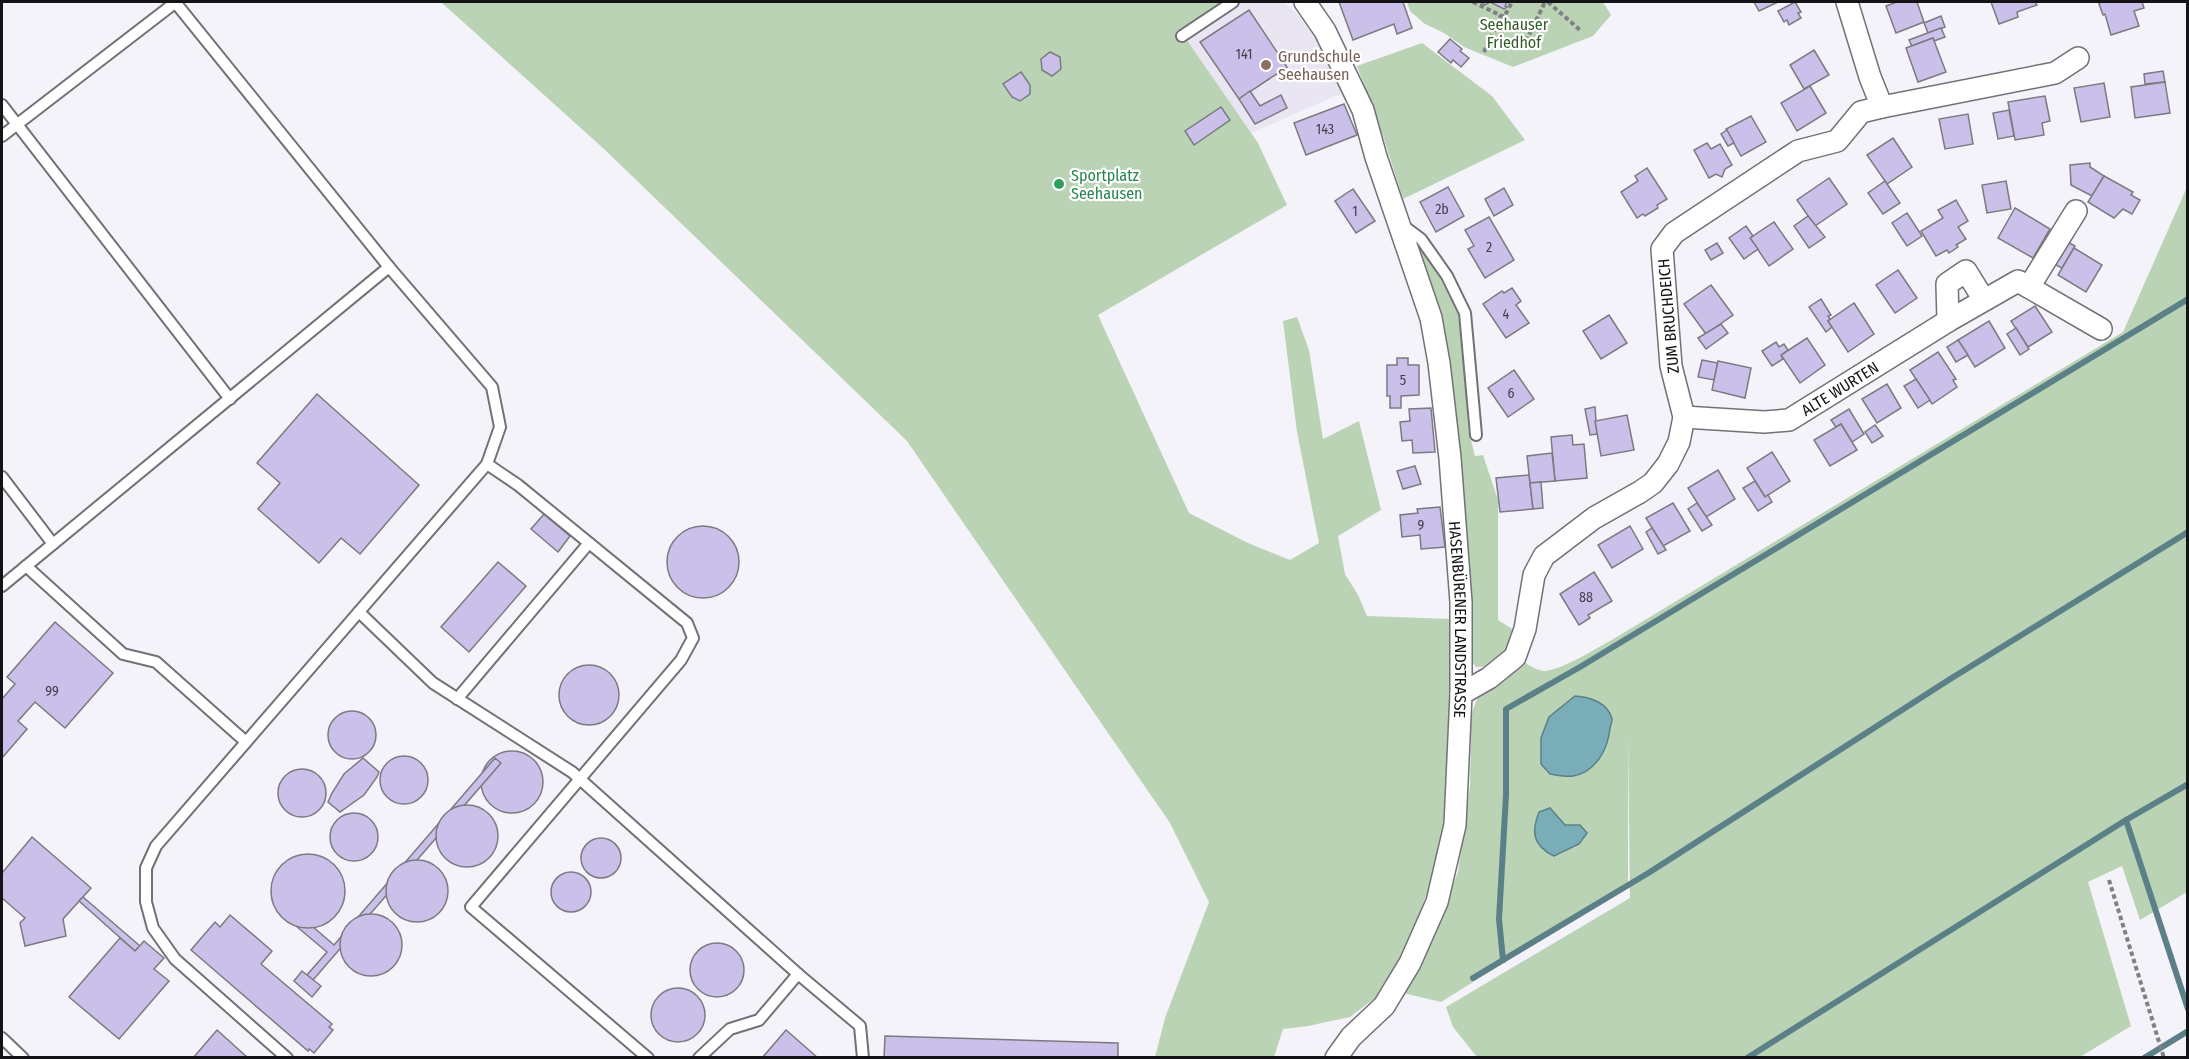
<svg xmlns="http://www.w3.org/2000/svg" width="2189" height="1059" font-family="'Fira Sans Condensed',sans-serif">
<rect width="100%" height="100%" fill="#f5f3fa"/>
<path fill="#e9e5f2" d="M1235 2H1284L1298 15 1314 36 1342 93 1251 133 1183 36Z"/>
<g fill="#bbd3b5">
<path d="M441 2H1235L1184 36 1258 143 1287 205 1098 315 1189 513 1248 543 1290 560 1319 543 1297 432 1283 321 1297 317 1309 350 1323 439 1359 421 1381 510 1338 536 1345 574 1358 595 1367 616 1451 619V691L1442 850 1405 956 1375 998 1350 1017 1308 1026 1283 1029 1274 1057H1155L1165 1018 1209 902 1170 823 907 441 604 149Z"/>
<path d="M1407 2H1603L1611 15 1593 36 1513 67 1464 47 1444 33 1425 24 1410 11Z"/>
<path d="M1422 43 1492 96 1525 140 1403 199 1383 136 1357 66Z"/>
<path d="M2187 187V892L2140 920 2122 866 2088 882 2131 1026 2080 1057H1477L1453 1027 1446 1007 1630 898 1628 737V886L1441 1002 1403 993 1436 928 1458 872 1470 786 1471 715 1477 699 1523 661C1529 665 1536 670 1544 671 1561 671 1604 644 1620 635L2123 332Z"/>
<path d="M1412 249 1423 252 1439 276 1458 314 1466 381 1468 429 1475 456 1483 455 1498 500V620L1517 632 1510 652 1495 666 1476 667 1468 656V619Z"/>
</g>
<g fill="#79aeb9" stroke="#5b8088" stroke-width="1.5">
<path d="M1575 696C1589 697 1608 702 1612 719 1612 722 1611 725 1610 728 1608 749 1596 772 1573 776 1566 777 1557 775 1550 774L1541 764V738L1549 717Z"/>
<path d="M1550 808 1565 825H1580L1587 833 1579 844 1554 856C1533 846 1531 832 1539 812Z"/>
</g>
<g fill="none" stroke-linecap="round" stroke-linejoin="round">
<g stroke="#5b8088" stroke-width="6">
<path d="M2188 784 2126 820 2188 1009"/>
<path d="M1503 960 1499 919 1506 795V709L1580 667 2188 299"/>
<path d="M1473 978 1650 872 1947 681 2188 532"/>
<path d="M1747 1058 2126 820"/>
<path d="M2144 1058 2188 1031"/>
</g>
</g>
<g fill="#cbc0e9" stroke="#7b7a80" stroke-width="1.5">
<path d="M1339 2H1403L1412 28 1397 34 1394 24 1353 40Z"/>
<path d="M1480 2H1507L1505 6 1507 7 1504 9 1490 2 1485 5Z"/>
<path d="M1754 2H1778L1759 11Z"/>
<path d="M1795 2 1801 12 1798 13 1801 18 1789 25 1787 20 1784 22 1778 11Z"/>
<path d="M1897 2H1917L1924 22 1896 33 1886 6Z"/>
<path d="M1991 2H2035L2037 5 2017 12 2018 17 1999 24Z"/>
<path d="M2101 2H2142L2144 8 2134 11 2139 26 2111 35 2105 14 2103 15 2099 4Z"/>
<path d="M1249 10 1287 67 1239 99 1200 42Z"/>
<path d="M1941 16 1945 27 1928 33 1924 23Z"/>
<path d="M1941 28 1945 37 1934 41 1933 38 1912 46 1909 40Z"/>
<path d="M1933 38 1946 72 1918 82 1906 48Z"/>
<path d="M1450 39 1462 49 1460 51 1469 58 1461 67 1453 60 1451 63 1438 52Z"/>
<path d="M1814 50 1829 75 1804 89 1790 65Z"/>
<path d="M1050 52 1060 57 1061 69 1052 76 1042 70 1041 59Z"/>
<path d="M2163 71 2165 82 2145 84 2144 74Z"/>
<path d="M1021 72 1030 85V94L1020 101 1012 97 1003 84Z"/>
<path d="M2165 82 2170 113 2135 118 2131 87Z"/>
<path d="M2104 83 2110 117 2081 122 2074 88Z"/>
<path d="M1810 86 1826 113 1797 131 1781 103Z"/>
<path d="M1250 91 1260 106 1281 95 1287 108 1255 124 1239 99Z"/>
<path d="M2045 96 2050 121 2042 123 2044 135 2015 140 2008 102Z"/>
<path d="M1344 104 1357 135 1306 155 1294 123Z"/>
<path d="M1221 107 1230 120 1194 145 1185 131Z"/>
<path d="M2009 110 2014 136 1998 139 1993 113Z"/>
<path d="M1968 114 1973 144 1945 149 1939 119Z"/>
<path d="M1751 116 1766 142 1741 156 1726 129Z"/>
<path d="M1727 130 1734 143 1728 146 1721 134Z"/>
<path d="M1893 138 1912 167 1887 184 1867 155Z"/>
<path d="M1707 143 1711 149 1720 144 1732 165 1725 169 1722 177 1716 174 1709 178 1694 150Z"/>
<path d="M2090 163V167L2104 176 2092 196 2071 185 2070 165Z"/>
<path d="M1647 168 1667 199 1657 205 1658 208 1645 216 1643 214 1637 218 1621 192 1638 181 1635 176Z"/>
<path d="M2104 176 2133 192 2131 195 2140 200 2132 214 2123 209 2114 218 2088 202Z"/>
<path d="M1829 178 1847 204 1815 226 1797 200Z"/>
<path d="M1885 181 1900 203 1883 214 1868 193Z"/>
<path d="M2006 181 2011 209 1987 213 1982 185Z"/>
<path d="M1448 187 1464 216 1436 232 1420 202Z"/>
<path d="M1504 188 1513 205 1494 216 1485 199Z"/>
<path d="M1353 189 1375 221 1356 233 1335 201Z"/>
<path d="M1956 200 1968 221 1958 227 1966 239 1956 245 1958 247 1949 253 1947 250 1936 256 1921 231 1943 218 1938 210Z"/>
<path d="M2015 208 2050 229 2033 258 1998 238Z"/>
<path d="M1907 213 1922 236 1907 246 1892 223Z"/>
<path d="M1808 216 1825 237 1809 248 1794 226Z"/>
<path d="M1489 217 1514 260 1485 278 1468 249 1474 246 1465 230Z"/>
<path d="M1774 222 1793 249 1769 266 1750 238Z"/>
<path d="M1746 226 1753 236 1750 238 1758 249 1744 259 1729 238Z"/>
<path d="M2066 241 2075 246 2062 268 2052 263Z"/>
<path d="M1717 243 1723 253 1711 260 1705 250Z"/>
<path d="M2074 248 2102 265 2086 292 2058 275Z"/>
<path d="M1898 270 1917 298 1895 313 1876 285Z"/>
<path d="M1711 285 1733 315 1706 334 1684 304Z"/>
<path d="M1512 288 1521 301 1516 305 1529 323 1506 338 1483 304 1502 291 1504 293Z"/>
<path d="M1821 299 1831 315 1828 316 1830 319 1828 321 1832 327 1826 332 1809 307Z"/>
<path d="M1854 303 1874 334 1848 352 1828 321Z"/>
<path d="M2035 306 2052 332 2028 347 2011 321Z"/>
<path d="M1609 315 1627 343 1601 359 1583 331Z"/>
<path d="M1989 321 2005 348 1975 367 1958 340Z"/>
<path d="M1721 324 1728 333 1706 349 1698 338Z"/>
<path d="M2016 328 2029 349 2020 355 2007 334Z"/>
<path d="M1807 338 1825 365 1800 383 1781 355Z"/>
<path d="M1958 340 1968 355 1956 362 1947 347Z"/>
<path d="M1776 342 1779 347 1784 344 1788 350 1781 355 1783 359 1772 366 1762 351Z"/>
<path d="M1938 352 1956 379 1953 380 1957 387 1932 404 1910 370Z"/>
<path d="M1397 358H1408V365H1419V395L1401 396V408H1390V396H1387V365H1397Z"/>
<path d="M1702 360 1718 363 1714 380 1698 377Z"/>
<path d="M1718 361 1751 368 1745 398 1712 390Z"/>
<path d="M1514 370 1534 399 1508 417 1488 388Z"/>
<path d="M1916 379 1930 400 1918 408 1904 386Z"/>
<path d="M1887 384 1901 408 1877 423 1862 399Z"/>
<path d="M317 394 419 485 360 554 341 538 319 563 258 509 280 483 257 463Z"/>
<path d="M1595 407 1597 434 1590 435 1585 409Z"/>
<path d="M1431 408 1435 452 1413 453 1412 440 1402 441 1400 422 1410 421 1409 409Z"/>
<path d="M1849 409 1864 434 1852 442 1841 424 1836 427 1831 420Z"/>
<path d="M1627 415 1634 450 1601 456 1595 421Z"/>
<path d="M1841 424 1857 450 1830 466 1814 440Z"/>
<path d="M1875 425 1883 436 1872 443 1865 432Z"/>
<path d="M1572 435 1573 445 1584 444 1587 478 1555 481 1551 437Z"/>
<path d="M1772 452 1790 481 1765 497 1747 468Z"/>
<path d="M1552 453 1555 481 1530 483 1527 456Z"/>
<path d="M1415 466 1421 484 1403 489 1397 471Z"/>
<path d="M1718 470 1735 499 1706 517 1688 488Z"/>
<path d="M1529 475 1533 509 1500 512 1496 478Z"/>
<path d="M1755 481 1765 497 1768 495 1772 502 1758 511 1743 488Z"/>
<path d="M1541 482 1543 508 1533 509 1530 483Z"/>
<path d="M1673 503 1690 531 1663 546 1646 518Z"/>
<path d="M1697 503 1712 525 1702 531 1688 509Z"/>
<path d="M1440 507 1445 547 1421 549 1420 535 1402 537 1400 515 1418 513 1417 509Z"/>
<path d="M544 514 570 536 558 552 531 529Z"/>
<path d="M1630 526 1643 549 1612 568 1598 545Z"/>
<circle cx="703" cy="562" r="36"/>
<path d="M1652 528 1666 550 1658 554 1646 532Z"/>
<path d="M498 562 526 586 469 652 441 627Z"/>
<path d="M1594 572 1612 601 1588 615 1590 618 1579 625 1560 594Z"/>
<path d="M55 622 113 673 65 728 35 702 18 721 27 729 2 758V699L15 684 7 677Z"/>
<circle cx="589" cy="695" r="30"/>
<circle cx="352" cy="735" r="24"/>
<circle cx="512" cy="782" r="31"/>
<circle cx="404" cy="780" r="24"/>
<path d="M363 758 379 772 377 777 364 795 340 812 328 802 332 793 344 774Z"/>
<path d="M495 758 501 763 313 980 307 975 327 952 290 921 297 913 334 945Z"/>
<circle cx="302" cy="793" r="24"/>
<circle cx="467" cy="836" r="31"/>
<circle cx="354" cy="837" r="24"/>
<path d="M32 837 91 888 63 919 66 936 25 946 20 923 25 918 2 898V873Z"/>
<circle cx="601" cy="858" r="20"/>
<circle cx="308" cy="891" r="37"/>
<circle cx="417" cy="891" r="31"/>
<circle cx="571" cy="892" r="20"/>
<path d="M83 897 140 946 135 951 79 901Z"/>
<circle cx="371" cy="945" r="31"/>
<path d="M230 915 272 951 261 964 332 1024 329 1027 333 1030 314 1053 309 1049 308 1051 191 950 215 922 220 927Z"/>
<path d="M120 938 135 951 144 941 164 958 154 969 169 981 119 1039 69 997Z"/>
<circle cx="717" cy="970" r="27"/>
<path d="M302 971 321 986 312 997 294 981Z"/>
<circle cx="678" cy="1015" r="27"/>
<path d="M217 1030 248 1058H193Z"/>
<path d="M786 1030 818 1058H762Z"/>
<path d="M885 1036 1118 1043V1058H884Z"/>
</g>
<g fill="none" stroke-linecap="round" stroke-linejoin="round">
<g stroke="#727177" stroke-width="14">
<g id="service">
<path d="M175 2 389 267 492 387 500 427 487 464 156 846 146 868V902L153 928 175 959 287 1058"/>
<path d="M1182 36 1233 2"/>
<path d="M2 105 230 399"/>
<path d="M2 136 176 2"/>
<path d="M1401 224 1421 239 1447 276 1465 313 1476 435"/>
<path d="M487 464 518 485 687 623 693 638 681 660 471 907 648 1058"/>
<path d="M2 477 53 544"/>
<path d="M26 566 123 654 156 662 246 742"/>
<path d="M2 586 389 267"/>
<path d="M359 612 433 683 572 772 798 974"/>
<path d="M457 699 589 543"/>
<path d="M2 1038 23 1058"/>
<path d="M699 1058 730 1029 759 1020 798 974 860 1026 863 1058"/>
</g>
</g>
<g stroke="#727177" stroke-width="24">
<g id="minor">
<path id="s1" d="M1305 2 1325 31 1363 110 1376 157 1431 318 1439 363 1450 458 1461 602V694L1455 825 1437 902 1410 963 1384 1006 1351 1037 1336 1058"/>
<path d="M1882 107 2055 73 2078 58"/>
<path d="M2029 287 2076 211"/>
<path d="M1948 321 1947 284 1966 271 1984 300"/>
<path id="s2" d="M1684 417 1764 422 1789 420 1948 321 2018 281 2101 329"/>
<path d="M1461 694 1489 678 1515 657 1525 629 1534 575 1544 556 1594 518 1640 492 1653 483 1668 464 1679 442 1684 417 1671 366 1662 249 1674 233 1798 151 1837 141 1861 112 1882 107 1870 77 1847 2"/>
</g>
</g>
<g stroke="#807f84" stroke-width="4" stroke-dasharray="4.5 3" stroke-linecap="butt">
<path d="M1473 2 1504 17 1512 2"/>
<path d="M1548 2 1580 30"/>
<path d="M1526 41 1545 2"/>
<path d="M1484 52 1501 15"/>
<path d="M2109 880 2164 1058"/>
</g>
<use href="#service" stroke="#fff" stroke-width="10"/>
<use href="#minor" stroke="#fff" stroke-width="21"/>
</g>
<circle fill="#8d6e63" stroke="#fff" stroke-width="2" cx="1266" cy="65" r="6"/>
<circle fill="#2e9e5b" stroke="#fff" stroke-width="2" cx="1059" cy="184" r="6"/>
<g text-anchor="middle" stroke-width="4.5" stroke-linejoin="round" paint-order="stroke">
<g font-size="14" fill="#423f4b">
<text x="1244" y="59">141</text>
<text x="1325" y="134">143</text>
<text x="1442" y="214">2b</text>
<text x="1355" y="216">1</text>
<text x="1489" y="252">2</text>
<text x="1506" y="319">4</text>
<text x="1403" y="385">5</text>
<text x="1511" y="398">6</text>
<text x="1421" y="530">9</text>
<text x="1586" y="602">88</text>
<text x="52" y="696">99</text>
</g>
<g font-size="16" fill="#335a29" stroke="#fff">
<text x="1514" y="30">Seehauser<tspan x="1514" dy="18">Friedhof</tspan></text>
</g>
<g font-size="16" fill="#785e54" stroke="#fff" text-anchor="start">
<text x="1278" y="62">Grundschule<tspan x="1278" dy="18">Seehausen</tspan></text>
</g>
<g font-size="16" fill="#27864d" stroke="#fff" text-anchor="start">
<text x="1071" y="181">Sportplatz<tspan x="1071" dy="18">Seehausen</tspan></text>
</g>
<g font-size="16" fill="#141416" stroke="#fff">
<text transform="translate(1668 316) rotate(-95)" y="6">ZUM BRUCHDEICH</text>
<text dy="6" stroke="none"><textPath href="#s2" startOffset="165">ALTE WURTEN</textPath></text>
<text dy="6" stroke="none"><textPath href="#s1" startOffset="645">HASENBÜRENER LANDSTRASSE</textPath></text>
</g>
</g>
<rect width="2189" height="1059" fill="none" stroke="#141416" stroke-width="6"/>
</svg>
